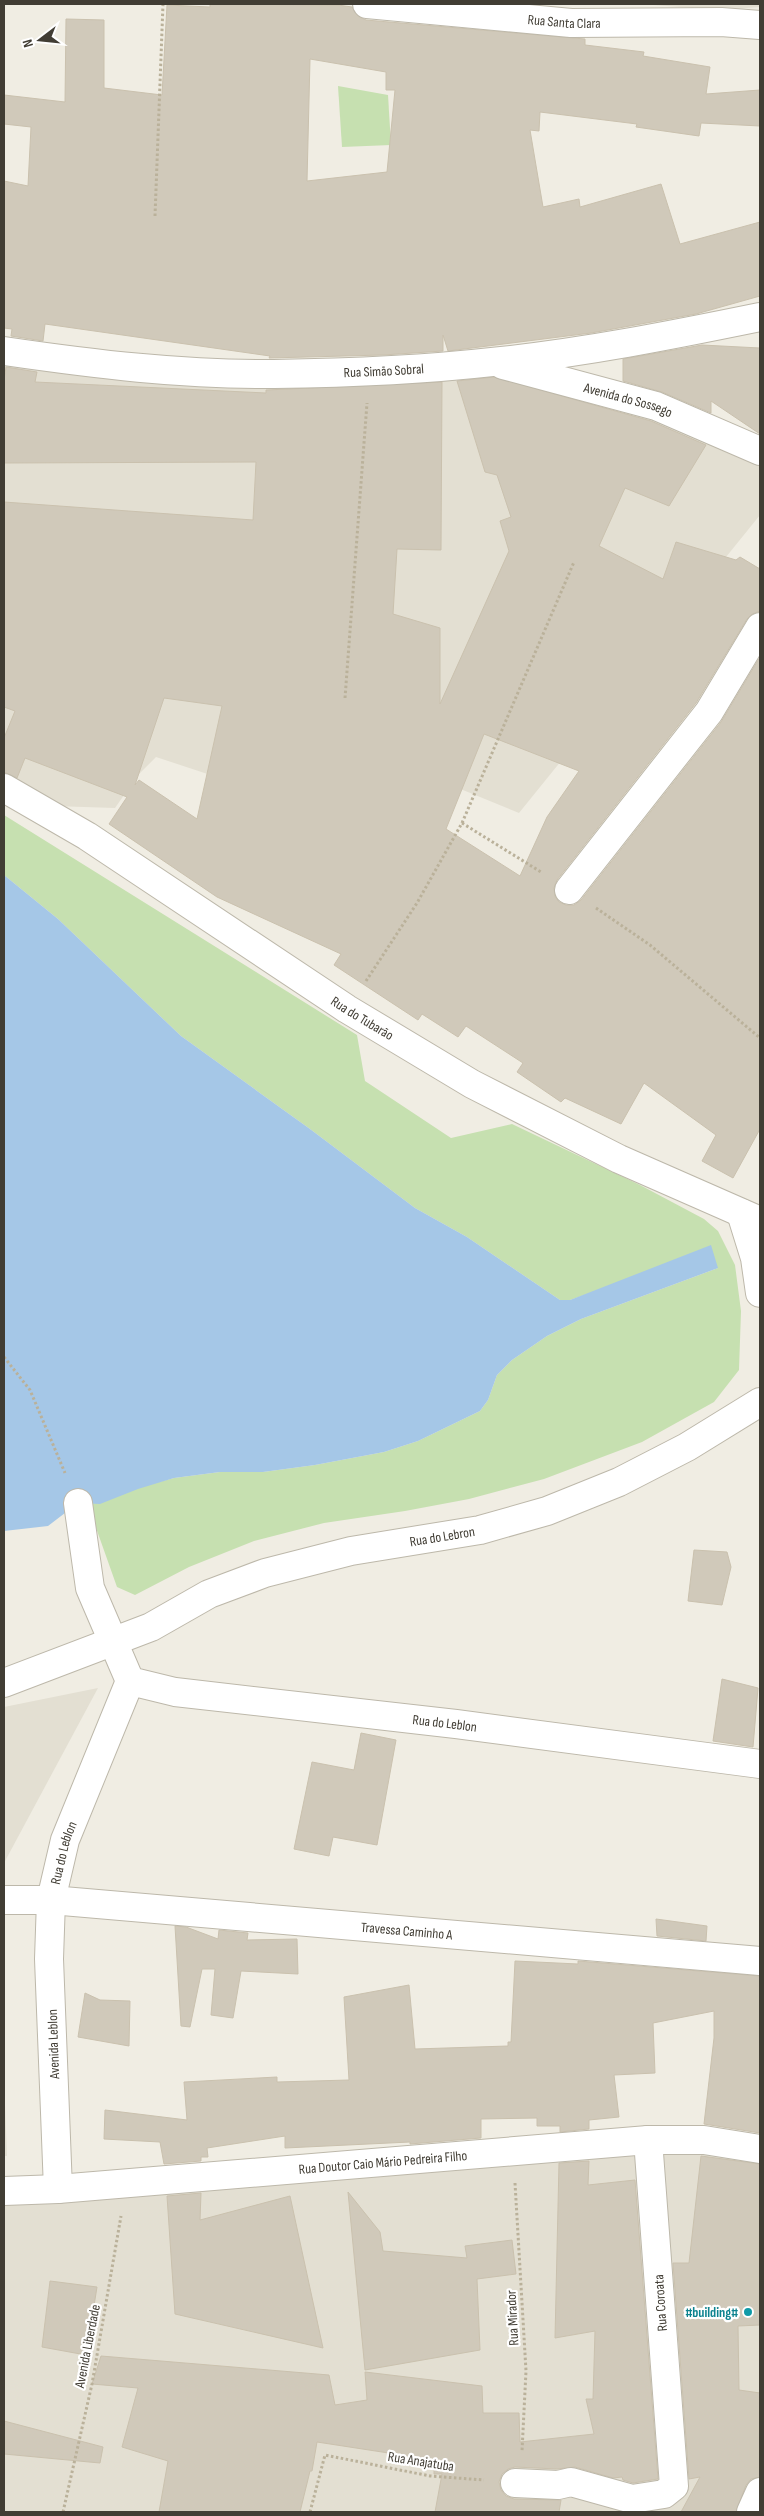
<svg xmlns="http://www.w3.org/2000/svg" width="764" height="2516" font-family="'Sofia Sans Condensed',sans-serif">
<rect width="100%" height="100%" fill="#f0ede3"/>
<g fill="#e3dfd2">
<path d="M640 4H760V7L720 10Z"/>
<path d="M4 348 131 366H522L760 458V515L519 813 392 761 344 819 156 757 138 775 115 808 53 806 4 796Z"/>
<path d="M98 1688 4 1863V1707Z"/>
<path d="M4 2080 7 2156H4Z"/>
<path d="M648 2149 760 2158V2512H4V2198Z"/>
</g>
<g fill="#c6e0b0">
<path d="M338 86 388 95 391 145 342 147Z"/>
<path d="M4 815 357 1035 365 1081 451 1138 512 1124 640 1185 704 1219 718 1231 735 1265 741 1311 739 1370 714 1402 642 1442 544 1479 469 1499 405 1511 324 1523 254 1541 189 1567 135 1595 117 1587 95 1525 78 1503 174 1478 220 1472H263L315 1465 384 1452 418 1441 480 1411 488 1400 497 1375 512 1360 547 1336 581 1319 718 1268 593 1292 570 1300H560L467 1237 415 1208 310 1129 181 1036 58 919 4 875Z"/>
</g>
<path fill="#a5c7e7" d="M4 875 58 919 181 1036 310 1129 415 1208 467 1237 560 1300H570L711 1245 718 1268 581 1319 547 1336 512 1360 497 1375 488 1400 480 1411 418 1441 384 1452 315 1465 263 1472H220L174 1478 138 1489 100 1504 78 1503 48 1526 4 1531Z"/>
<g fill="#d0c9ba" stroke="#cac1ae" fill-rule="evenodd">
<path d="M210 4 338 5 352 7 358 16 366 20 585 39V45L644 52 643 56 710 67 706 94 760 90V126L701 123 699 136 636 127 637 124 540 112 539 131 530 130 543 207 579 199 580 207 661 184 680 244 760 222V296L696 314 591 333 448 351 443 335V351L383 355 269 358 270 356 45 324 43 341 11 336 12 329 4 328V181L28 186 31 127 4 124V95L65 102 66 19 104 20V88L162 95 167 5 210 7ZM310 59 386 72V90H395L387 172 307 181Z"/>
<path d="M702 345 760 348V434L711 401V413L662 392 623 381V359Z"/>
<path d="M6 367 37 372 35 382 266 393V390L442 382 441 550 397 549 393 614 440 628V704L509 551 500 521 511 517 497 475 485 472 457 381 494 377 651 421 706 445 669 506 625 488 599 546 663 579 676 542 736 560 740 557 760 569V611L752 614 747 619 696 703 557 880 554 888 555 896 559 902 566 905H574L581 900 721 722 760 657V1129L733 1178 702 1161 716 1135 644 1083 621 1124 565 1098 561 1102 517 1072 523 1063 466 1026 458 1037 422 1014 418 1020 334 965 341 954 217 897 109 824 127 797 25 758 17 778 4 772V738L15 711 4 707V502L253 520 256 462 4 463V380ZM164 698 222 706 197 819 139 780 135 785ZM484 734 579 771 547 817 520 876 446 829Z"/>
<path d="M694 1550 727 1552 731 1567 722 1605 688 1601Z"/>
<path d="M722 1679 758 1688 753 1747 713 1741Z"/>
<path d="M361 1733 396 1740 377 1845 333 1837 329 1856 294 1849 312 1762 354 1770Z"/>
<path d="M656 1919 707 1926 706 1941 657 1936Z"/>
<path d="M175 1926 186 1927 218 1939 219 1930 248 1933 247 1940 297 1939 298 1974 241 1971 233 2018 211 2015 215 1969H202L190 2027 181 2026Z"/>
<path d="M515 1961 578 1964V1961L760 1976V2133L704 2124 714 2038V2011L653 2023 655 2073 614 2075 619 2117 589 2120V2129L560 2132V2126H537V2118L481 2119V2138L410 2144V2142L285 2148V2136L207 2148 208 2157H201V2161L164 2164 160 2142 104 2139 105 2110 187 2120 184 2082 277 2077V2082L349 2080 344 1997 409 1985 415 2049 508 2046V2042H511Z"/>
<path d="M85 1993 100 2000 130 2001 129 2046 78 2037Z"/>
<path d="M701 2156 760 2164V2325L738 2326 739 2390 760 2393V2477L751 2479 746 2485 736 2512H681L700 2477 689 2479 673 2263H689Z"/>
<path d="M589 2161 588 2185 635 2180 658 2479 633 2483 623 2480 622 2477 613 2478 575 2467 557 2469 515 2467 508 2469 502 2474 499 2482 501 2490 506 2496 514 2499 561 2500 559 2512H435L442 2474H434V2460L317 2442 312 2471H310L300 2512H159L168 2461 122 2447 138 2388 92 2384 101 2356 329 2375 335 2405 367 2400 365 2372 482 2386 483 2413H519L520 2442 594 2434 586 2399H593L595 2331 555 2338 559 2163Z"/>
<path d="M348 2192 380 2232 383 2251 467 2258 465 2246 512 2240 516 2274 477 2279 480 2350 365 2370Z"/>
<path d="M201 2193 200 2220 290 2196 323 2348 175 2314 167 2196Z"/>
<path d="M50 2281 97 2287 86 2355 42 2347Z"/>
<path d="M4 2421 103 2447 100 2463 4 2454Z"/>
</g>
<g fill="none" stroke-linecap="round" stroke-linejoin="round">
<g stroke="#bdb8aa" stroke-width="30">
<g id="minor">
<path id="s1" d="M367 4 571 23 721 22 760 25"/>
<path id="s2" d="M4 351C93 364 184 375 274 374 346 373 421 370 492 362 582 353 672 335 760 317"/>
<path id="s3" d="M503 365 656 406 760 451"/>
<path id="s4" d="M4 788 87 836 347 1009 472 1084 619 1159 760 1221"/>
<path d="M569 890 709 712 760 627"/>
<path d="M741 1213 755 1258 760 1293"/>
<path id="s5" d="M78 1503 90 1588 130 1681 175 1692 456 1724 760 1764"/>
<path id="s6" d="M4 1683 151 1627 209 1594 265 1573 351 1551 480 1530 547 1511 619 1482 687 1447 760 1402"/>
<path id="s7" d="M4 1900H51L760 1961"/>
<path id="s8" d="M58 2189 49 1959 51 1900 65 1840 130 1681"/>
<path id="s9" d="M4 2191 58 2189 648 2140H704L760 2149"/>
<path d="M515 2483 558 2485 571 2482 632 2499 664 2494 674 2486 648 2140"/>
<path d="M751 2512 760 2492"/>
</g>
</g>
<g stroke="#bab19a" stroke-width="3" stroke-dasharray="2.5 2.5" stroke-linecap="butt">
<path d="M155 216 163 4"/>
<path d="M345 698 367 403"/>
<path d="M462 823 541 872"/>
<path d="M596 908 650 945 760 1038"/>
<path d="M366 981 417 903 462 823 574 562"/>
<path d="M4 1357 30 1390 65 1473"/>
<path d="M515 2183 526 2371 522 2451"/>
<path d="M63 2512 92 2384 121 2216"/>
<path d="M310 2512 325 2455 430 2476 484 2480"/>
</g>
<use href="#minor" stroke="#fff" stroke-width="28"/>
</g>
<circle fill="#0f9aa8" stroke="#fff" stroke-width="2" cx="748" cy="2312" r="5"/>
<g text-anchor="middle" stroke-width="4.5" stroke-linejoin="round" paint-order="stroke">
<g font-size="14" fill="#413d34" stroke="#fff">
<text dy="5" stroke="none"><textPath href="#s1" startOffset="198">Rua Santa Clara</textPath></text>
<text dy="5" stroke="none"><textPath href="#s2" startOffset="381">Rua Simão Sobral</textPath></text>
<text dy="5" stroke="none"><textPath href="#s3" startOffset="130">Avenida do Sossego</textPath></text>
<text dy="5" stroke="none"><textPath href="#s4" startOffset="426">Rua do Tubarão</textPath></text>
<text dy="5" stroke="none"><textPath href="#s6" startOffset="465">Rua do Lebron</textPath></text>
<text dy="5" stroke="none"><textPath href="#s5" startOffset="505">Rua do Leblon</textPath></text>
<text dy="5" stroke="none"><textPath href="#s8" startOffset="338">Rua do Leblon</textPath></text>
<text dy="5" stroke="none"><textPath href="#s7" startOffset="404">Travessa Caminho A</textPath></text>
<text transform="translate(53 2044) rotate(-92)" y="5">Avenida Leblon</text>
<text dy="5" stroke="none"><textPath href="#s9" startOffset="380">Rua Doutor Caio Mário Pedreira Filho</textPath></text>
<text transform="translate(660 2303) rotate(-94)" y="5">Rua Coroata</text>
<text transform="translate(512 2318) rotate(-93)" y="5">Rua Mirador</text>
<text transform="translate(87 2346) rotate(-79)" y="5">Avenida Liberdade</text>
<text transform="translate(421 2461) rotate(9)" y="5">Rua Anajatuba</text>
</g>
<g font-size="14" font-weight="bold" fill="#0d838f" stroke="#fff" text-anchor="end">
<text x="738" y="2317">#building#</text>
</g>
</g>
<rect width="764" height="2516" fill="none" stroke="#413d34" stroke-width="10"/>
<g transform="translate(40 40) rotate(254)" stroke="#ffffff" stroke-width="4" paint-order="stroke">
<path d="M0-4L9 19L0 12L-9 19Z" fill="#413d34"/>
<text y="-8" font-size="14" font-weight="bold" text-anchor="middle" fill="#413d34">N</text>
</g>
</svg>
